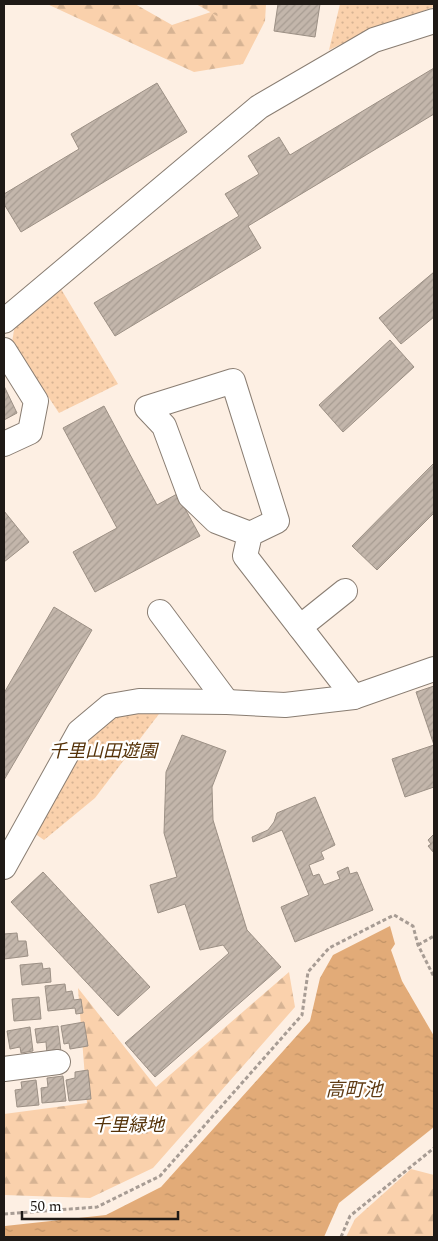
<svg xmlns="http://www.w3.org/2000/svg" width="438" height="1241" font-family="Spectral,'Noto Sans JP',serif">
<defs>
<pattern id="forest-firs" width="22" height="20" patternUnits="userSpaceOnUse" patternTransform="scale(1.25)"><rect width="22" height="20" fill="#fad1ac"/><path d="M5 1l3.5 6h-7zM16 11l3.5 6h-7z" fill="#d6b393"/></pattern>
<pattern id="cemetery-stones" width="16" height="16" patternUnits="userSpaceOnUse" patternTransform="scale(1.25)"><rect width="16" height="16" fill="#fad1ac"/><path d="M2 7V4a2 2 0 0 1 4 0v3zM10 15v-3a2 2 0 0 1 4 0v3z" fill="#d6b393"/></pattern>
<pattern id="park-dots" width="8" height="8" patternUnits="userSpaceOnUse" patternTransform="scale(1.25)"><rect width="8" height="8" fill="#fad1ac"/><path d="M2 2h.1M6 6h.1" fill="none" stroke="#d6b393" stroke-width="1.8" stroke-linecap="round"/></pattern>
<pattern id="water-ripples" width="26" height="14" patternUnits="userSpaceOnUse" patternTransform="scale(1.25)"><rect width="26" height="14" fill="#e2ab78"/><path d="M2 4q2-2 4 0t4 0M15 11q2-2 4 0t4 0" fill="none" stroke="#c19367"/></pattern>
<pattern id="building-hatch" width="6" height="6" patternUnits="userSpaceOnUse" patternTransform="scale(1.25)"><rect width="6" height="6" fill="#c3b6ab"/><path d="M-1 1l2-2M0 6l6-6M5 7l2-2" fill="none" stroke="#a79c92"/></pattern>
</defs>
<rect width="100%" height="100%" fill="#fdefe3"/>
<g fill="url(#forest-firs)">
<path d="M47 4H135L172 25 220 9 219 4H266L265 21 243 64 194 72Z"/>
<path d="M289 972 295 1007 153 1168 90 1198 4 1195V1114L87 1103 78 988 156 1087Z"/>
<path d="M411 1169 434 1175V1237H346L355 1219Z"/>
</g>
<path fill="url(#cemetery-stones)" d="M196 4H239L226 21Z"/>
<g fill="url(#park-dots)">
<path d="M340 4H434V7L371 30 329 50Z"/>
<path d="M61 289 118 384 59 413 12 342 15 325Z"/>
<path d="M131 710H162L95 798 44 840 34 833 86 738 107 718Z"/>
</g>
<path fill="url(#water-ripples)" d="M390 926 395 944 391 950 402 981 434 1036V1127L339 1203 324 1237H4V1227L5 1226 106 1215 161 1187 310 1021 320 978 333 955Z"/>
<g fill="url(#building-hatch)" stroke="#9c9085">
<path d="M278 4H320L315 37 274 31Z"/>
<path d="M434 68V114L248 226 261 248 115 336 94 303 239 216 225 194 259 174 248 156 279 137 290 155Z"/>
<path d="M157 83 187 132 21 232 4 204V194L79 149 71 134Z"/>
<path d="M434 272V317L401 344 379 318Z"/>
<path d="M390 340 414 367 343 432 319 405Z"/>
<path d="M4 386 17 413 4 420Z"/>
<path d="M104 406 157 505 177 494 200 536 95 592 73 552 117 528 63 428Z"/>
<path d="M434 463V513L377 570 352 546Z"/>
<path d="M4 511 29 542 4 562Z"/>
<path d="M54 607 92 630 4 780V693Z"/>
<path d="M434 686V787L405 797 392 759 434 745 416 692Z"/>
<path d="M182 735 226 751 212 787 213 820 247 930 281 967 155 1077 125 1043 229 953 223 945 200 950 185 904 158 913 150 885 177 877 164 833 166 772Z"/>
<path d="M315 797 335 845 321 852 324 859 309 865 313 876 319 874 324 885 340 879 337 872 348 867 350 874 357 872 373 910 295 942 281 907 309 895 282 830 253 842 252 837 268 830 274 822 277 813Z"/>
<path d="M434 834V853L428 846 431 844 428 840Z"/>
<path d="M43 872 150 987 118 1016 11 902Z"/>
<path d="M17 933 18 941H26L28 956 4 959V934Z"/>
<path d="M42 963 43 969 50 968 51 982 22 985 20 965Z"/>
<path d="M65 984 66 992 72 991 74 1000 81 999 83 1013 76 1014 75 1008 48 1011 45 986Z"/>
<path d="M39 997 41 1019 14 1021 12 999Z"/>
<path d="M84 1022 88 1046 70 1049 69 1043 64 1044 61 1026Z"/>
<path d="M58 1026 61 1052 47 1054 46 1042 37 1043 35 1029Z"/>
<path d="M30 1027 33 1051 21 1053 20 1047 10 1049 7 1031Z"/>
<path d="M88 1070 91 1099 69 1101 66 1080 75 1078V1072Z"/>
<path d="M63 1076 66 1101 42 1103 41 1088 48 1087 47 1078Z"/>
<path d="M36 1080 39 1105 17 1107 15 1090 22 1089 21 1082Z"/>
</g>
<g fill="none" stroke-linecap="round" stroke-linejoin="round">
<g stroke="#897d72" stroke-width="26">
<g id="minor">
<path d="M4 321 259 107 374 40 434 21"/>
<path d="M4 350 36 401 30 432 4 444"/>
<path d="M250 534 277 521 233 381 147 408 164 426 190 496 216 521 250 534 245 556 354 697"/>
<path d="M160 612 227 702"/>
<path d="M300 627 345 591"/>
<path d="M4 867 79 732 110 706 139 701 227 702 285 705 354 697 434 669"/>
<path d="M4 1069 58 1062"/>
</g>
</g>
<g stroke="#a79c94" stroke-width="3" stroke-dasharray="4 2.5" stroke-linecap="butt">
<path d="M418 945 434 936"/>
<path d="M4 1214 97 1207 160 1176 302 1015 308 972 329 948 394 915 413 926 418 945 434 977"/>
<path d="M341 1237 350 1216 434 1148"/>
</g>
<use href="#minor" stroke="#fff" stroke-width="24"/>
</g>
<g text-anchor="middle" stroke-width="4.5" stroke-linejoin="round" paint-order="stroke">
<g font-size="18" font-style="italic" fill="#553208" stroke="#fff">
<text x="103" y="757">千里山田遊園</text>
<text x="128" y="1131">千里緑地</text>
</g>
<g font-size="19" font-style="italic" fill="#603c15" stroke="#fff">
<text x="354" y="1096">高町池</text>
</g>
</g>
<rect width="438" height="1241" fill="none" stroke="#1f1a16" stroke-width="10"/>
<path d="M22 1211v8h156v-8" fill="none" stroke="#1f1a16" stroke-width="2.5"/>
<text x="30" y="1211" font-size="15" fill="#1f1a16" stroke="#ffffff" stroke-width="4" paint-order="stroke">50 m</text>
</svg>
